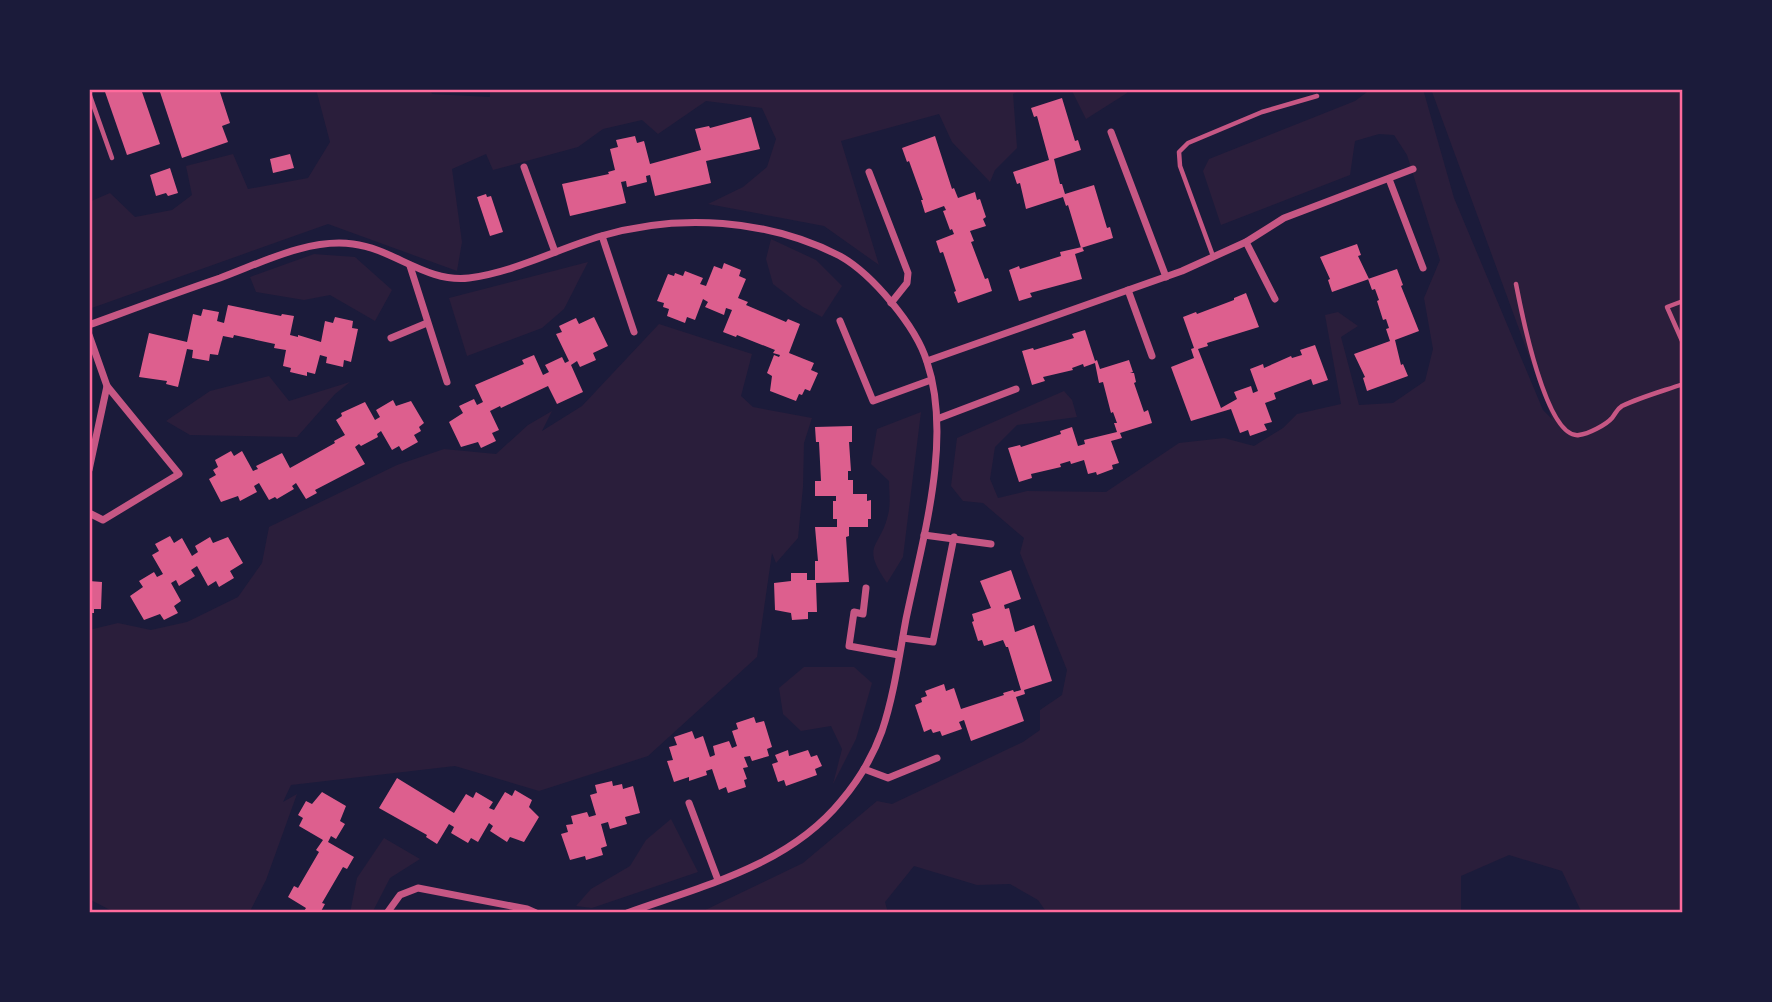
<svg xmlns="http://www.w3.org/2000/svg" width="1772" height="1002" font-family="Mulish,sans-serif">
<rect width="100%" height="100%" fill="#1b1b3a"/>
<g fill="#2a1e3b">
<path d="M316 89H430L432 94 490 97V89H1022L1013 94 1017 148 995 170 990 182 952 142 939 114 841 141 879 265 824 226 708 204 743 187 767 167 776 139 762 108 706 101 658 134 642 120 603 129 578 147 493 170 486 154 452 169 462 242 457 271 328 224 89 309V202L110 193 135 217 172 210 192 195 186 166 233 154 248 189 308 178 330 142Z"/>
<path d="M1071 89H1126L1127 93 1086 119Z"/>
<path d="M1371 89H1423L1454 198 1543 410 1552 419 1431 89H1683V913H1582L1562 871 1509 855 1461 876V913H1047L1038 900 1010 884 977 885 914 866 885 902 888 913H699L803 863 877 801 892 804 1023 742 1040 730V710L1062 695 1067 670 1020 553 1024 538 983 503 963 501 951 486 957 438 1064 391 1072 400 1077 417 1017 425 995 447 990 479 998 498 1027 491 1106 492 1179 443 1224 438 1254 446 1283 428 1297 414 1341 404 1325 315 1338 312 1358 326 1341 337 1359 405 1393 403 1425 381 1433 349 1424 298 1440 260 1407 155 1394 135 1379 134 1355 141 1350 175 1221 225 1203 171 1209 159 1355 101Z"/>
<path d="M771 239 816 260 842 286 822 317 803 307 773 284 766 259Z"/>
<path d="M314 254 355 257 392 290 375 321 330 295 304 300 256 292 250 277Z"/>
<path d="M588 262 564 309 542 328 467 356 449 298Z"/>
<path d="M659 324 752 354 741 396 753 407 812 418 804 443 803 487 798 538 776 563 772 553 757 657 648 756 539 791 455 766 291 785 283 802 297 794 266 880 249 913H116L89 899V630L118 623 151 630 187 622 238 597 262 563 269 527 397 465 444 449 496 454 528 425 552 411 542 431 582 406Z"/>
<path d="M269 376 289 401 350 382 335 394 297 437 190 435 166 421 210 391Z"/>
<path d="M921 412 903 557 887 583C860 544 880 549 888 515 891 505 889 491 889 481L871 464 877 429Z"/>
<path d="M804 667H854L872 683 856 739 833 784 842 749 831 726 801 731 783 714 779 688Z"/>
<path d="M671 819 698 872 592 908 576 906 591 889 630 866 646 840Z"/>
<path d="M384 838 420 859 390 878 372 913H350L357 878Z"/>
</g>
<g fill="#dd5f8e">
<path d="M104 89H141L160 144 127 155Z"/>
<path d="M159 89H219L230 123 222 126 228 142 182 158Z"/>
<path d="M1062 98 1075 141 1078 140 1081 150 1054 159 1060 184H1062L1065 194 1094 185 1107 228 1110 227 1113 238 1081 248 1068 205 1066 206 1063 197 1026 209 1020 183 1017 184 1013 172 1049 160 1037 116 1034 117 1031 108Z"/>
<path d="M751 117 760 149 706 161 711 183 655 196 650 175 646 176 647 182 627 187 626 181 621 182 626 203 570 216 562 184 609 174 608 172 615 170 610 149 618 147 616 140 635 136 637 143 644 141 650 164 701 150 695 129 709 126 710 128Z"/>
<path d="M935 136 952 189 954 188 958 198 975 192 977 200 980 199 986 217 983 219 986 226 970 231 974 241 971 242 985 279 988 278 992 291 958 303 954 292 956 291 943 252 940 253 936 241 954 234 952 229 950 230 943 211 946 210 944 206 925 213 921 200H923L909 161 907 162 902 148Z"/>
<path d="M290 154 294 168 273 173 270 159Z"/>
<path d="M170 168 178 193 168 196 166 193 156 196 150 175Z"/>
<path d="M486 194 487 197 491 196 503 232 490 236 477 197Z"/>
<path d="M1357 244 1361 255 1358 256 1369 279 1332 292 1328 280 1330 279 1320 257Z"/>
<path d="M1082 247 1084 251 1075 254 1082 279 1030 293 1032 297 1019 301 1009 270 1019 266 1020 269 1061 256 1060 252Z"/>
<path d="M724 263 741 270 739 276 746 279 738 298 748 302 746 305 786 322 788 319 800 324 789 353 814 363 811 370 818 373 810 391 805 389 802 395 799 394 796 401 770 391 772 376 767 373 774 355 779 357 780 355 773 353 775 350 737 335 736 337 723 332 732 310 726 308 724 315 705 307 708 302 703 299 695 320 687 317 685 323 667 316 669 309 663 307 664 303 657 301 668 274 674 276 675 273 683 276 685 271 703 278 700 284 706 286 714 266 722 269Z"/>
<path d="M1397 269 1403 285 1401 286 1419 331 1395 340 1401 365 1403 364 1408 376 1367 391 1363 378 1365 377 1354 354 1390 341 1386 329 1389 328 1386 319 1383 320 1377 301 1379 300 1375 289 1372 290 1368 279Z"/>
<path d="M1246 293 1259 327 1207 343 1208 346 1198 349 1221 408 1237 399 1234 392 1251 386 1253 393 1258 391 1250 369 1263 364 1264 368 1291 356 1292 358 1302 355 1300 350 1315 345 1328 380 1313 385 1311 379 1274 393 1276 399 1265 403 1272 422 1264 424 1267 430 1250 436 1248 430 1240 433 1231 409 1191 421 1171 367 1194 358 1191 349 1194 348 1183 317 1196 312 1197 314 1234 300V298Z"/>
<path d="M228 305 281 316 282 314 294 316 290 335 298 337V335L321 342 325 321 333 323 335 317 353 321 352 328 358 329 351 362 344 360 343 367 326 363 327 357 320 355 315 374 307 372V376L290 372 291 368 283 366 286 350 274 348 275 344 234 335 233 338 223 336 218 355 210 354 209 361 192 358 193 350 187 349 178 387 166 384 167 381 139 377 149 333 187 342 193 314 201 316 203 309 219 312 217 321 224 323Z"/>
<path d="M594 317 608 346 593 353 596 360 580 367 577 361 571 365 583 392 557 404 548 386 501 408 500 406 490 411 499 430 492 433 496 441 481 448 478 442 461 447 449 422 463 413 459 406 474 399 477 405 483 402 475 385 524 364 522 360 534 355 543 375 549 372 545 365 562 357 565 363 569 361 556 334 562 332 559 326 576 318 579 324Z"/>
<path d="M1085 330 1095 361 1097 360 1100 369 1129 360 1133 372 1130 373H1134L1136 382 1134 383 1144 412 1148 410 1152 423 1120 433 1122 438 1111 441 1119 463 1112 465 1113 469 1097 475 1096 472 1088 474 1084 460 1071 464 1070 461 1060 464 1061 467 1031 474 1032 478 1019 482 1008 448 1020 445 1021 447 1061 434 1060 431 1072 427 1078 446 1085 444 1084 440 1117 432 1114 423H1117L1113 412 1111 413 1103 382 1099 383 1095 363 1084 367 1083 364 1072 368 1073 370 1043 377 1045 381 1032 385 1022 351 1033 348 1034 350 1074 338 1072 334Z"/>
<path d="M393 400 396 406 411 401 424 423 419 427 421 431 414 435 418 442 402 451 399 446 392 450 381 431 377 434 378 437 361 446 359 444 355 447 365 464 315 490 317 493 306 499 296 483 292 486 294 489 277 499 275 497 269 500 259 483 254 486 257 492 240 501 238 496 221 502 209 479 216 475 213 470 218 467 215 460 231 451 234 456 242 451 253 471 258 469 256 466 282 453 290 468 335 443 334 441 345 435 336 420 342 416 341 413 365 402 375 420 380 417 376 410Z"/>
<path d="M852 426V442H849L851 471H848V480H853V494H867V501L871 500V519H868V527H849V536L846 537 849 582 816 583 817 612H808V619L792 620 791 613 775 610 774 583 791 581V573H807V580H815V561H818L815 527H837V519H833V501H836V496H815V481H821L819 442H816L815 427Z"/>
<path d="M170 536 174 543 182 538 192 556 198 552 195 546 210 537 213 543 228 537 243 563 230 571 234 578 219 587 216 581 208 586 197 566 191 570 195 576 179 586 176 580 171 583 181 601 174 606 178 613 164 620 160 614 144 620 130 596 143 587 139 581 154 572 157 577 163 574 152 555 159 551 155 544Z"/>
<path d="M1011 570 1021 599 1004 605 1005 609 1009 608 1015 632 1034 625 1052 681 1024 690 1025 694 1016 697 1024 721 971 741 964 720 959 722 962 729 942 736 940 731 933 733 931 729 924 732 915 705 922 702 921 698 927 696 925 691 944 684 946 691 954 688 961 709 1004 695 1003 693 1013 690 1014 692 1021 690 1008 647H1006L1003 640 984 646 982 640 978 641 972 622 974 621 972 614 991 608 980 581Z"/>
<path d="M89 581 102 582 101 609H94V613H89Z"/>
<path d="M754 717 756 723 764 721 772 747 767 749 769 756 752 761 750 756 744 757 748 767 743 768 747 779 744 780 746 787 728 793 726 787 719 790 712 769 706 771 707 775 689 781V777L674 782 667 761 673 760 669 747 677 745 674 737 692 731 695 739 703 736 710 757 715 755 713 746 729 741 732 748 737 746 732 731 738 729 736 723Z"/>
<path d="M788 750 789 756 808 750 811 757 817 755 822 766 815 769 817 775 786 786 784 780 778 782 772 764 778 762 775 755Z"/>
<path d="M397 778 454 813 466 794 473 798 476 792 493 802 489 808 494 810 505 792 512 796 515 790 532 800 529 807 539 817 524 842 510 837 507 842 490 831 493 826 489 823 478 842 471 838 468 843 451 833 454 827 449 824 437 844 426 837 427 835 379 808Z"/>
<path d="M612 781 613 786 622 784 623 789 633 786 640 813 625 817 627 824 610 829 608 822 601 824 607 846 601 848 603 855 586 860 585 856 570 860 561 834 568 832 566 825 573 824 571 816 587 812 589 817 596 815 590 795 597 793 595 785Z"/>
<path d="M322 792 346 806 340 821 345 824 336 839 331 836 328 842 354 857 347 869 343 867 322 903 325 904 320 913H303L306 908 288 897 294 886 298 888 319 852 316 850 323 840 299 826 303 818 298 815 306 801 312 804Z"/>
</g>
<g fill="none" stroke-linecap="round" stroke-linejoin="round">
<g stroke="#c65784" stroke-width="4.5">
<path d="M89 93 112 158"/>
<path d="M1213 256 1180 166 1179 152 1188 143 1262 112 1317 96"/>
<path d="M1516 284C1521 310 1546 440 1579 435 1588 434 1606 425 1612 418 1616 413 1617 409 1622 406 1641 397 1663 391 1683 384"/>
<path d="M1683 301 1667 307 1683 343"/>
</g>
<g stroke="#c65784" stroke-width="7">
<path d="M1111 132 1166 277"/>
<path d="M524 167 555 252"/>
<path d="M869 172 908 273 907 283 891 303"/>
<path d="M1389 179 1423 268"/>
<path d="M602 236 634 332"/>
<path d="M1246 242 1275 299"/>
<path d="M410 266 447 382"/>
<path d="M1128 290 1152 356"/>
<path d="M840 321 873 401 931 380"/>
<path d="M89 325C133 309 176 293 220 278 261 263 308 238 353 244 394 249 426 283 469 278 515 272 557 249 601 236 679 213 768 219 840 256 872 274 916 326 927 362 953 440 922 541 906 619 899 657 894 695 882 731 873 756 858 781 841 801 788 866 702 886 627 913"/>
<path d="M89 335 107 386"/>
<path d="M391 338 427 323"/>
<path d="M927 361 1182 271 1246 242 1284 218 1413 169"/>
<path d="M937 419 1016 389"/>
<path d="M89 470 107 386 179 474 103 520 89 513"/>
<path d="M924 535 991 544"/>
<path d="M866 588 863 614 854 612 849 646 899 655"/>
<path d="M903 638 933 642 954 537"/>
<path d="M864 769 888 778 937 758"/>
<path d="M689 803 718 880"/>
<path d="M387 913 400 895 418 888 527 909 536 913"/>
</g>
</g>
<rect width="1772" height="1002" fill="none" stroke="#1b1b3a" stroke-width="182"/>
<rect x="91" y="91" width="1590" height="820" fill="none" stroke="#ff6b9d" stroke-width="2.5"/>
</svg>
